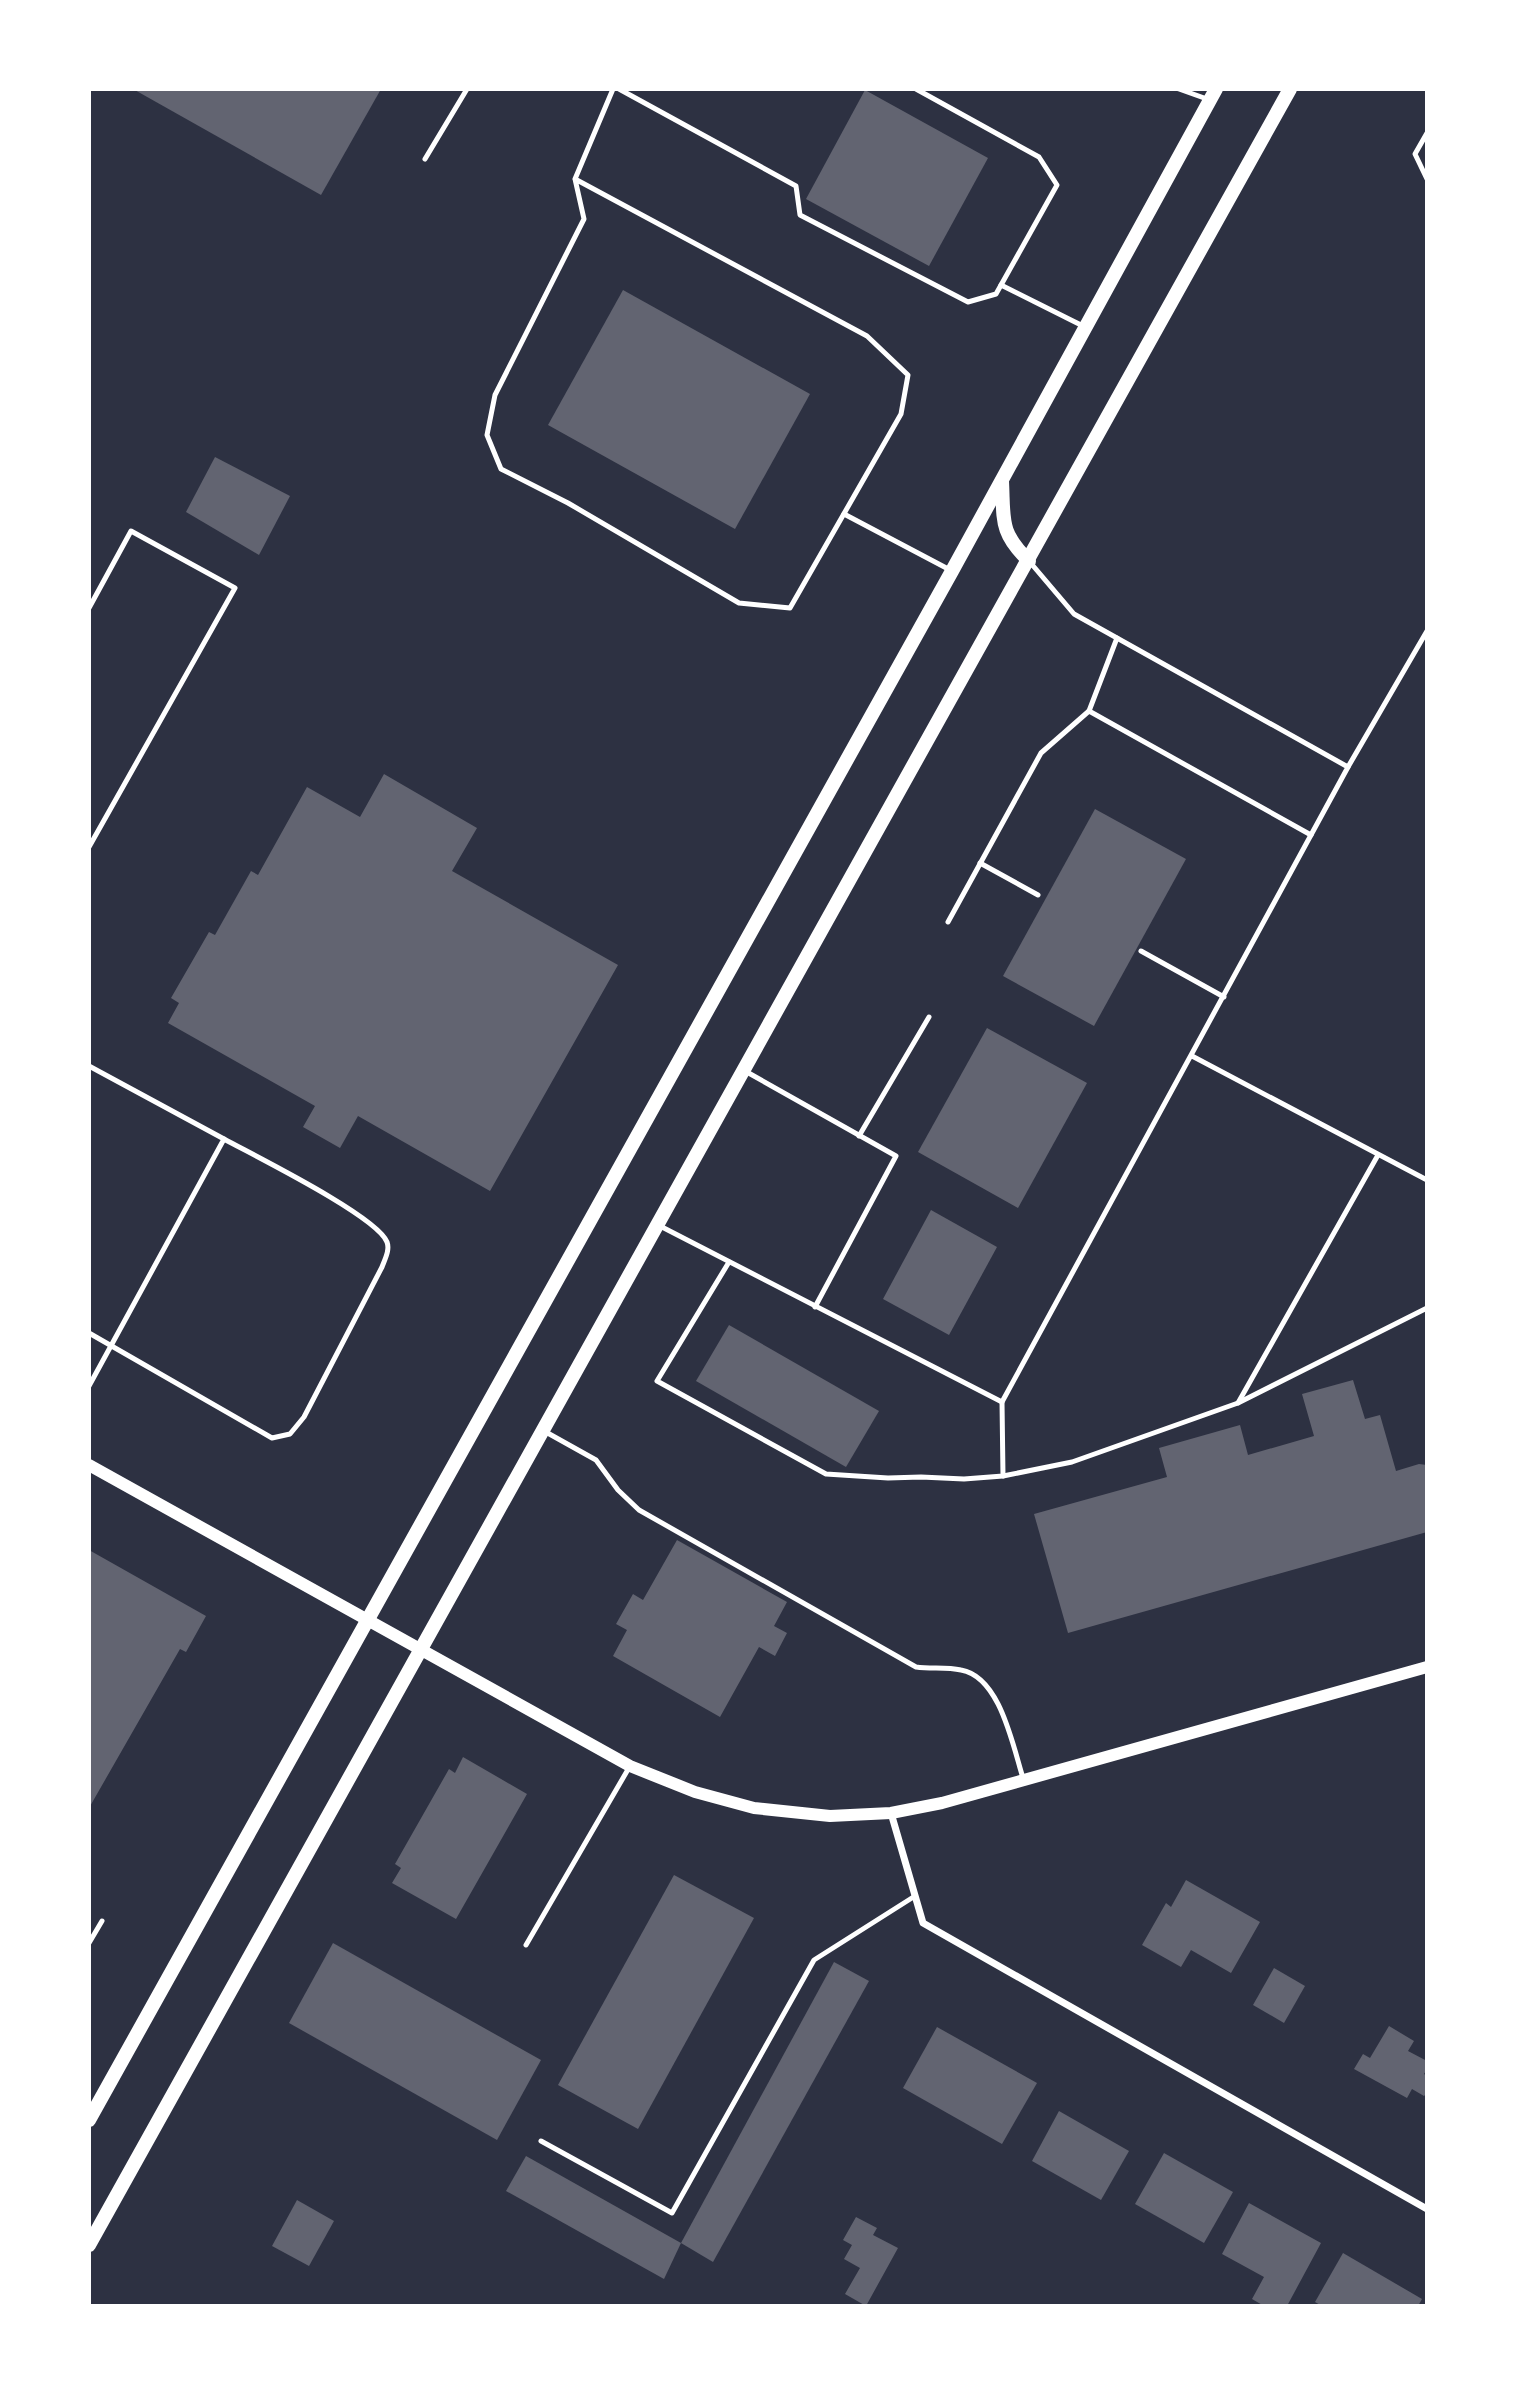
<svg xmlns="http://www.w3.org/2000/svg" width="1516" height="2395" font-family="'Space Grotesk',sans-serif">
<rect width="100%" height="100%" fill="#2d3142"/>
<g fill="#626471">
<path d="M133 89H381L321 195Z"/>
<path d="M865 90 988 158 929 266 806 199Z"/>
<path d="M623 290 810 394 735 529 548 425Z"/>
<path d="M215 457 290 496 259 555 186 512Z"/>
<path d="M384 774 477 828 452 871 618 965 490 1191 358 1116 340 1148 303 1127 315 1106 168 1023 179 1003 171 998 209 932 215 935 251 871 258 875 307 787 360 817Z"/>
<path d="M1095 809 1186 859 1094 1026 1003 976Z"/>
<path d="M987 1028 1087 1083 1018 1208 918 1152Z"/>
<path d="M931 1210 997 1247 949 1335 883 1299Z"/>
<path d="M729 1325 879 1411 846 1467 696 1381Z"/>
<path d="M1353 1380 1365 1419 1380 1415 1396 1471 1419 1464 1427 1465V1532L1068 1633 1034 1514 1167 1477 1159 1448 1240 1425 1248 1455 1314 1436 1302 1394Z"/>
<path d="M677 1540 787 1602 774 1626 787 1633 775 1656 759 1647 720 1717 613 1656 627 1630 616 1624 633 1594 643 1600Z"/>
<path d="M89 1550 206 1616 186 1652 180 1649 89 1808Z"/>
<path d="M463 1757 527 1794 456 1919 392 1883 401 1868 395 1864 449 1769 455 1773Z"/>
<path d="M674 1875 754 1918 638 2129 558 2085Z"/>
<path d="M1186 1880 1260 1922 1231 1973 1191 1950 1181 1967 1142 1945 1166 1903 1171 1907Z"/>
<path d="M333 1943 541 2060 497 2140 289 2023Z"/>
<path d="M834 1962 869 1981 713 2262 681 2243Z"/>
<path d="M1274 1968 1305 1986 1284 2023 1253 2005Z"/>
<path d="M1389 2026 1414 2041 1408 2051 1427 2061V2069L1424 2074 1427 2076V2093L1424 2096 1412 2089 1407 2098 1354 2069 1363 2054 1370 2058Z"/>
<path d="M937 2027 1037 2083 1002 2144 903 2088Z"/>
<path d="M1059 2111 1129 2151 1101 2200 1032 2161Z"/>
<path d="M1164 2153 1233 2192 1204 2243 1135 2204Z"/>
<path d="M526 2156 681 2243 664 2279 506 2191Z"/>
<path d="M297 2200 334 2221 309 2266 272 2246Z"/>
<path d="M1249 2203 1321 2243 1287 2306H1264L1252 2299 1264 2277 1222 2254Z"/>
<path d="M856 2217 877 2228 873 2235 898 2248 866 2306 845 2294 860 2268 844 2259 852 2245 843 2240Z"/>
<path d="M1343 2253 1422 2299 1418 2306H1322L1315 2302Z"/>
</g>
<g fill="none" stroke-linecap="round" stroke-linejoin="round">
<g stroke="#fff" stroke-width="5">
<path d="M619 89 796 186 800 215 968 302 996 294 1057 185 1039 157 916 89"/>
<path d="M1179 89 1207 99"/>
<path d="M1427 133 1415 154 1427 179"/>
<path d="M425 159 467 89"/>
<path d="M575 179 867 336 908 375 901 414 790 608 739 603 568 503 501 469 487 435 495 395 584 219 575 179 613 89"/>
<path d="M1001 285 1083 326"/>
<path d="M844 514 952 571"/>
<path d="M89 608 131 531 235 588 89 847"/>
<path d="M1089 711 1117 638"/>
<path d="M1348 767 1427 631"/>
<path d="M980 863 1038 895"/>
<path d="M948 922 1041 753 1089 711 1311 835"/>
<path d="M1141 951 1224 997"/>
<path d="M1192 1056 1427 1180"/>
<path d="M89 1066 224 1139 89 1386"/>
<path d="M745 1071 896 1156 815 1307"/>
<path d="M859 1136 929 1017"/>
<path d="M660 1226 1002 1402 1348 767 1074 614 1029 561"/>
<path d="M729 1262 657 1381 826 1474 888 1478 921 1477 964 1479 1003 1476 1072 1462 1238 1403 1378 1155"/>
<path d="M89 1333 272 1438 290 1434 304 1417 382 1267C385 1259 390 1250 387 1242 377 1216 253 1155 224 1139"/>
<path d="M1002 1402 1003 1476"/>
<path d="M1238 1403 1427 1308"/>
<path d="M544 1431 596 1460 618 1490 639 1510 916 1667C931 1669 946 1667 961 1670 1001 1677 1013 1748 1024 1781"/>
<path d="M89 1943 102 1921"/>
<path d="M526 1945 630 1766"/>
<path d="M541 2141 672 2213 814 1960 915 1896"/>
</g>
<path stroke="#fff" stroke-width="7" d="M891 1813 923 1923 1427 2209"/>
<path stroke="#fff" stroke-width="12" d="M89 1465 630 1766 695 1792 754 1808 830 1816 891 1813 942 1803 1427 1667"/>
<g stroke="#fff" stroke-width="14">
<path d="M1002 481C1004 520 999 532 1029 561"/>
<path d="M89 2120 952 571 1216 89"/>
<path d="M89 2245 1290 89"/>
</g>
</g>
<rect width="1516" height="2395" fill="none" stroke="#ffffff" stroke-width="182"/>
</svg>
